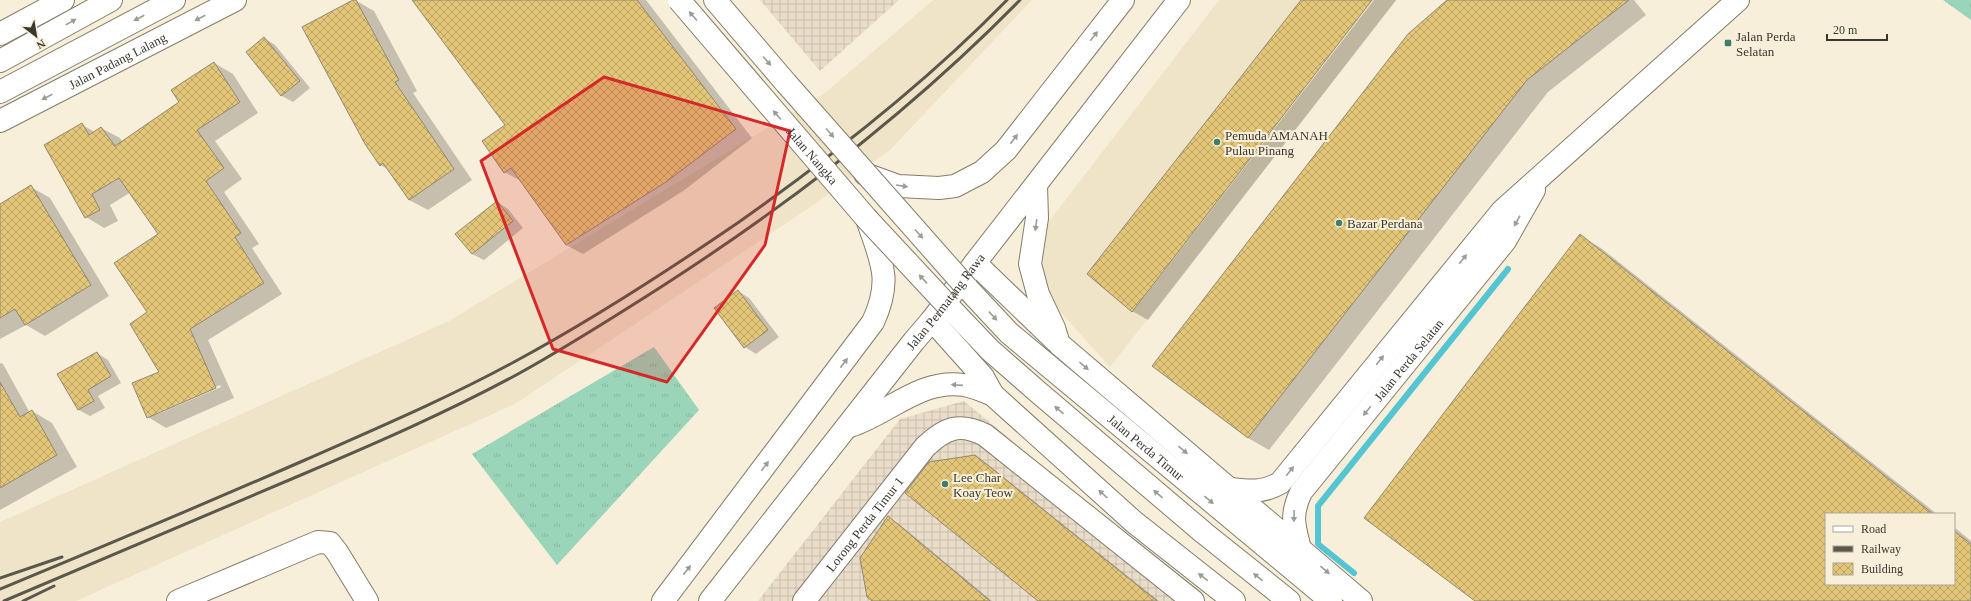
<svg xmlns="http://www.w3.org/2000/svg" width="1971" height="601" font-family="'Times New Roman',serif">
<defs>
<pattern id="industrial-grid" width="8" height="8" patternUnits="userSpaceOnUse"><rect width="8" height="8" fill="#e9ddca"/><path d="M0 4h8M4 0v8" fill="none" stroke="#c9beae"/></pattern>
<pattern id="grass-tufts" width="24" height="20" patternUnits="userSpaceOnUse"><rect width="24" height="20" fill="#9bd5b9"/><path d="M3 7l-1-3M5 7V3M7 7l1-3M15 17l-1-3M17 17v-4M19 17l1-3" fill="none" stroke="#86b79f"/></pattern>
<pattern id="building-cross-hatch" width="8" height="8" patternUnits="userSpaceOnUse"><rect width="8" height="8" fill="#e4c678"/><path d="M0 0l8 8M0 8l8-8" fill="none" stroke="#baa263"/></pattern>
</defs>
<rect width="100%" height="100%" fill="#f8efda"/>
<g fill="#efe4c8">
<path d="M933 0H1032L890 150 809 208 515 404 76 601H0V522L449 321 825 93Z"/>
<path d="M1219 0H1397L1110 367 1055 306 1042 271 1047 224Z"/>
</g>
<g fill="url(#industrial-grid)">
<path d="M760 0H899L820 71Z"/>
<path d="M964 401 1206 601H758L900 419Z"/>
</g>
<g fill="url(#grass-tufts)">
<path d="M1943 0H1971V20Z"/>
<path d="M654 347 699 410 557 565 472 454Z"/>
</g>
<g fill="#0003" fill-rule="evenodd">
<path d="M355 0 374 11 417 91 413 93 472 180 428 210 409 200 389 170 380 165Z"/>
<path d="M413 0H646L752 138 683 191 583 254 566 245 521 181 504 172 506 125Z"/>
<path d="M1302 0H1371L1132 310H1134L1374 0H1396L1148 320 1132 311 1089 274Z"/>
<path d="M1449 0H1634L1646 15 1548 92 1269 450 1248 438 1154 366Z"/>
<path d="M264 38 275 45 310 88 293 102 282 96 247 52Z"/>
<path d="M214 63 233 74 258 113 215 141 242 179 224 192 259 244 252 248 282 294 208 340 234 398 166 428 148 417 161 372 149 313 160 234 131 192 110 205 118 221 104 228 86 217 82 125 95 132 101 128 120 138 122 142 180 102ZM220 385 221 387 158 414V412Z"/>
<path d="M31 187 50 198 109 296 45 336 26 325 0 339V205Z"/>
<path d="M497 202 508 209 523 228 484 260 472 254Z"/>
<path d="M1580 236 1601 248 1937 514H1826V584H1954V527L1971 541V601H1476Z"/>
<path d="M738 291 749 298 779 337 756 354 745 347 715 309Z"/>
<path d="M97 353 108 360 121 383 98 396 105 408 90 416 79 410Z"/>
<path d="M0 363 3 364 30 413 32 411 52 423 77 467 0 510Z"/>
<path d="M974 456 986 463 1159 601H1039Z"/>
<path d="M888 518 899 524 992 601H874Z"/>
</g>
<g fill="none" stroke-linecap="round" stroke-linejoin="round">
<path stroke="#54c5d3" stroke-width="6" d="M1354 573 1318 544V506L1508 269"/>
</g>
<g fill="url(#building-cross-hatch)" stroke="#918976">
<path d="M353 0H356L399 80 395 82 454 169 409 200 383 163 380 166 365 144 302 27Z"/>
<path d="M412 0H637L736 129 666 182 566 245 511 168 504 173 482 141 505 125Z"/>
<path d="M1301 0H1372L1132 312 1087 274Z"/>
<path d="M1447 0H1629L1527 80 1248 438 1152 366 1408 34Z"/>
<path d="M264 37 300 81 281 96 246 52Z"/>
<path d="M214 62 240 102 197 130 224 168 206 181 241 233 235 237 264 283 190 329 216 388 147 418 132 383 159 372 130 324 147 312 114 263 158 234 119 178 92 194 100 210 85 218 44 145 82 123 89 135 101 127 115 146 179 102 171 90Z"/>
<path d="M31 185 91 285 25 325 15 309 0 318V204Z"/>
<path d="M497 201 513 221 472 254 455 234Z"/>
<path d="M1580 234 1933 514H1826V584H1954V531L1971 544V601H1475L1364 518Z"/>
<path d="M738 290 768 330 744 348 714 308Z"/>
<path d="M97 352 111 376 88 390 94 401 78 410 57 374Z"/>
<path d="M0 382 20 417 32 410 57 455 0 488Z"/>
<path d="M975 455 1157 601H1038L905 493 929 462Z"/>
<path d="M888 516 990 601H872L867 597 860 558Z"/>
</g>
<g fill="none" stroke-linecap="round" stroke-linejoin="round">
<g stroke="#837c69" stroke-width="24">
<g id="minor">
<path d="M178 601 318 542 330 543 337 552 367 601"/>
<path id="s1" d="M804 601 925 447C945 428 959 422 985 435L1193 601"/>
</g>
</g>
<g stroke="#837c69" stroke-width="24">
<g id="tertiary">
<path d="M715 0 786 83"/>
<path d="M0 61 111 0"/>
<path d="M0 92 174 0"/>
<path id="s2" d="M967 288 1009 333 1331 601"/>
<path d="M949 307 990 350 1038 392 1204 533 1289 601"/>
<path d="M1230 489C1249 491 1263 493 1280 483L1502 211 1738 0"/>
<path id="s3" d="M1300 549C1294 525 1290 516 1301 492L1505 241 1534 190"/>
</g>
</g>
<g stroke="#837c69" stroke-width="24">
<g id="primary">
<path d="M0 34 63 0"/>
<path id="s4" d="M0 121 235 0"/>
<path d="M865 174 898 186 939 188 955 186 982 172 1006 150 1123 0"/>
<path d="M1036 186 1037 218 1030 264 1038 294 1054 328 1059 344 1361 601"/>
<path d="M975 263 1056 341"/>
<path d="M932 320 983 377 993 395"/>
<path d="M850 426C888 414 921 378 964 385 974 387 984 391 993 395L1134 522 1234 601"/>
<path d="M663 601 873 322C893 279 881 261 867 219"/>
<path id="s5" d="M710 601 914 341 932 320 975 263 1179 0"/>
</g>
</g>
<use href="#minor" stroke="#fff" stroke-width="22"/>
<use href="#tertiary" stroke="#fff" stroke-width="22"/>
<use href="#primary" stroke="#fff" stroke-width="22"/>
<g stroke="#5b574c" stroke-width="3">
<path d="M0 578 62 557"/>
<path d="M0 589C102 547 204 504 305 460 375 429 446 399 514 362 592 320 666 272 739 222 834 155 926 83 1007 0"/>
<path d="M4 601C103 560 202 518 301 475 374 444 448 412 518 374 567 347 614 317 661 287 790 204 912 110 1020 0"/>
<path d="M23 601 54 586"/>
</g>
<g stroke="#837c69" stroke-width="24" stroke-linecap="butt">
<g id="tertiary-bridge">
<path id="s6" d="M679 0 867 219 949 307"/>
<path d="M786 83 967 288"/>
</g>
</g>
<use href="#tertiary-bridge" stroke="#fff" stroke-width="22"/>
</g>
<defs><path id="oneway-solid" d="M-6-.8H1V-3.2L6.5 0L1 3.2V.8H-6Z"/></defs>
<g fill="#9c9b96">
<use href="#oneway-solid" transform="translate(693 16) rotate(-131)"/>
<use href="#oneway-solid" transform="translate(139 18) rotate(152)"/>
<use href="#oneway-solid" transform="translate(200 18) rotate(153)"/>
<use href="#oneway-solid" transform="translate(71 22) rotate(-29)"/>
<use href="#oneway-solid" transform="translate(1094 36) rotate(-52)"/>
<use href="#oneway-solid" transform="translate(767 61) rotate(49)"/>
<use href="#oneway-solid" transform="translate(47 97) rotate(153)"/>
<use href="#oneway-solid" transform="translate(777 115) rotate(-131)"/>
<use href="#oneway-solid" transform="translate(830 133) rotate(49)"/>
<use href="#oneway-solid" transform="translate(1014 139) rotate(-53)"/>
<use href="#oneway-solid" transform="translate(902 186) rotate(9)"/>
<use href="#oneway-solid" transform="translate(1517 221) rotate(119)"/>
<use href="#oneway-solid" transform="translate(1036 225) rotate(98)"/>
<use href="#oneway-solid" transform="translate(919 234) rotate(48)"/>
<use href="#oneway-solid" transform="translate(1463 259) rotate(-51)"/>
<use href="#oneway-solid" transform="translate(923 279) rotate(-133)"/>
<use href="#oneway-solid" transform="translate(993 316) rotate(47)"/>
<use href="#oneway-solid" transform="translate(1380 360) rotate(-51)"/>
<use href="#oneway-solid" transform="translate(844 363) rotate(-53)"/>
<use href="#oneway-solid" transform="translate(1084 366) rotate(41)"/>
<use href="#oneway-solid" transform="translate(957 385) rotate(-176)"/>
<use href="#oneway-solid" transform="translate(1059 410) rotate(-140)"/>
<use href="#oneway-solid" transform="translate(1367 411) rotate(129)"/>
<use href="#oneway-solid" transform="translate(1183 450) rotate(40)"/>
<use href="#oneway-solid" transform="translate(765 466) rotate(-53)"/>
<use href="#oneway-solid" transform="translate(1290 471) rotate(-51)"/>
<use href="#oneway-solid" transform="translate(1103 494) rotate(-138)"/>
<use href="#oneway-solid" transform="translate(1158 494) rotate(-140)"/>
<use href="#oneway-solid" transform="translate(1209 500) rotate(40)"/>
<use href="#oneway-solid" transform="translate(1294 516) rotate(91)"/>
<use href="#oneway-solid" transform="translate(687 570) rotate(-52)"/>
<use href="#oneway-solid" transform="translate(1325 570) rotate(40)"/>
<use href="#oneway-solid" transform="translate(1203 577) rotate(-142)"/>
<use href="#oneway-solid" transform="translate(1258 577) rotate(-141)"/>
</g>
<path fill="#d62828" fill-opacity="0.2" stroke="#d62828" stroke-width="3" stroke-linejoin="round" d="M604 77 790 131 765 245 667 382 553 349 481 161Z"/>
<g fill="#3f7e6c" stroke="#f8efda" stroke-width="1.5">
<rect x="1724" y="39" width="8" height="8" rx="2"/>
<circle cx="1217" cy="142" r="4"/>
<circle cx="1339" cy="223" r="4"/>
<circle cx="945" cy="484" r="4"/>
</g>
<g text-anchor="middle" stroke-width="4" stroke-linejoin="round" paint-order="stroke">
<g font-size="13" fill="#3a372e" stroke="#f8efda" text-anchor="start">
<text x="1736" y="41">Jalan Perda<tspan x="1736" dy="15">Selatan</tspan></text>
<text x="1225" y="140">Pemuda AMANAH<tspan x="1225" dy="15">Pulau Pinang</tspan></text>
<text x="1347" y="228">Bazar Perdana</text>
<text x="953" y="482">Lee Char<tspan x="953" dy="15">Koay Teow</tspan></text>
</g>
<g font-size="13" fill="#3a372e" stroke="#f8efda">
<text dy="5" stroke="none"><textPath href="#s4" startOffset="132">Jalan Padang Lalang</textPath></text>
<text dy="5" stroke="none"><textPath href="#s6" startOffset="205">Jalan Nangka</textPath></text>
<text dy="5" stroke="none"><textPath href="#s5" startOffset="381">Jalan Permatang Rawa</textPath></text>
<text dy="5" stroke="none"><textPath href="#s3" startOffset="229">Jalan Perda Selatan</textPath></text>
<text dy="5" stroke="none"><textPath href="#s2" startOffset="240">Jalan Perda Timur</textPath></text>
<text dy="5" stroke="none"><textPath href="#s1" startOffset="98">Lorong Perda Timur 1</textPath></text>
</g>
</g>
<rect x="1825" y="513" width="130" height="72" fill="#f8efda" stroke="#aca595"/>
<rect x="1833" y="526" width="20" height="6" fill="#ffffff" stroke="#aca595"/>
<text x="1861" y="533" font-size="12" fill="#3a372e">Road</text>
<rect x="1833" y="546" width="20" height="6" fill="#5b574c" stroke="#aca595"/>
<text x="1861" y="553" font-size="12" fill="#3a372e">Railway</text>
<rect x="1833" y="563" width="20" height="12" fill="url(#building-cross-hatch)" stroke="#aca595"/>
<text x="1861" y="573" font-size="12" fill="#3a372e">Building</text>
<g transform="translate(36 36) rotate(149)" stroke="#f8efda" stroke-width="3" paint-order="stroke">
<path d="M0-3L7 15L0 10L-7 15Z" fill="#3a372e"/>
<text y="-6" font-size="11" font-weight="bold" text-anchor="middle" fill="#3a372e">N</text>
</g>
<path d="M1827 34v6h60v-6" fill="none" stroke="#3a372e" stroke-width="2"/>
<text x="1833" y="34" font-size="12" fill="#3a372e" stroke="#f8efda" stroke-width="3" paint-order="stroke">20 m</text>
</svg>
